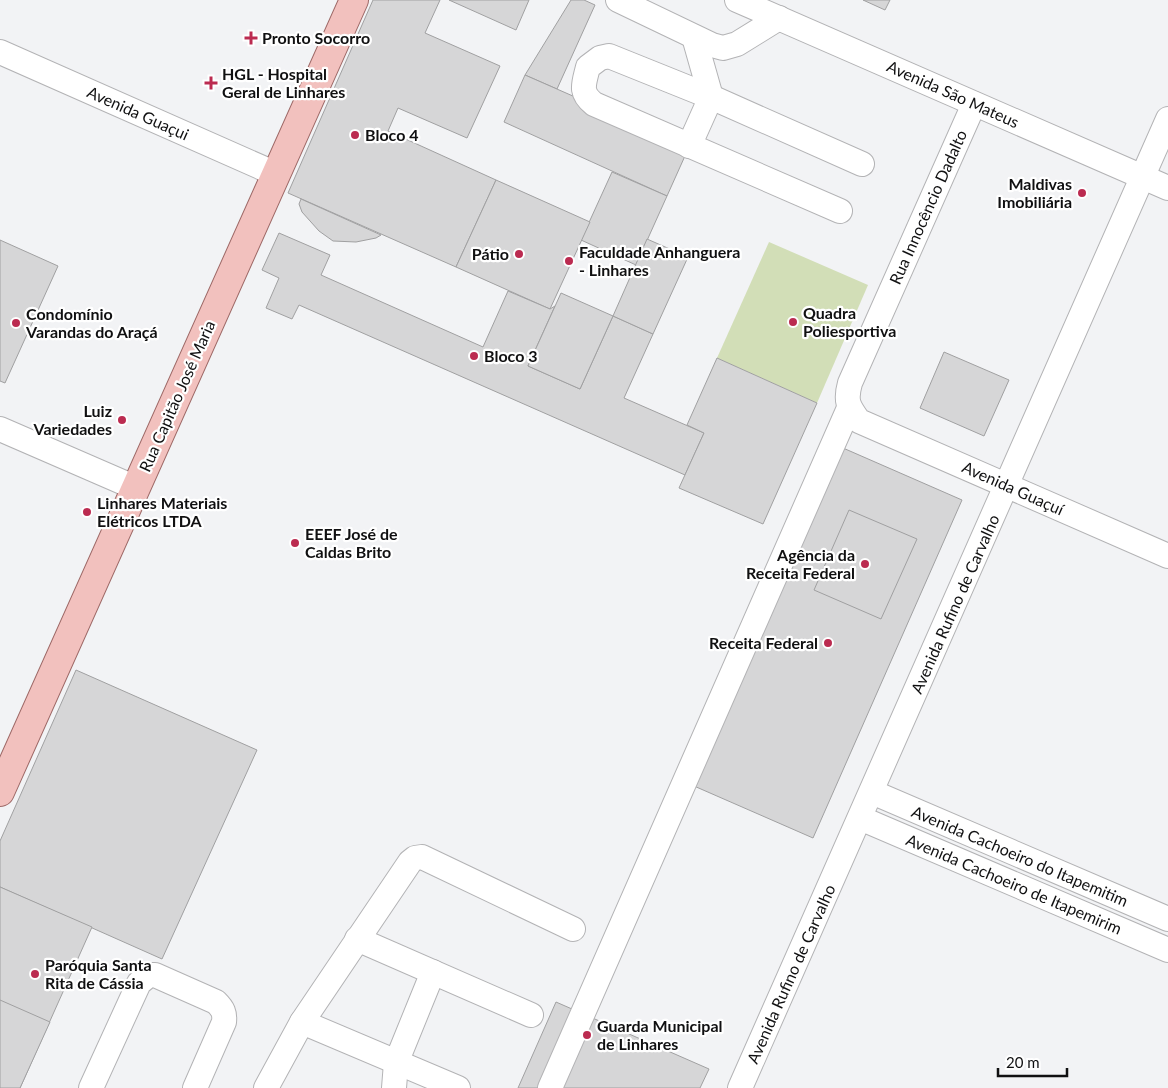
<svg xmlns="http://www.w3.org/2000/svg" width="1168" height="1088" font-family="Lato,sans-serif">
<rect width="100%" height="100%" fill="#f2f3f5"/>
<path fill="#d2deb7" d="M769 242 868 285 817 403 717 358Z"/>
<g fill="#d6d6d7" stroke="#a0a0a1">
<path d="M373 0H440L425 33 500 66 467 138 398 108 388 131 496 180 456 267 288 193Z"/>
<path d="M449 0H529L516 30Z"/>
<path d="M571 0H584L595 5 557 89 525 75Z"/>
<path d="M863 0H890L885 10Z"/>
<path d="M525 75 689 147 667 196 504 122Z"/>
<path d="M612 172 667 196 636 265 581 240Z"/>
<path d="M496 180 590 222 550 309 456 267Z"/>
<path d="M301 199 381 235 376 238 356 242 333 241 319 231 302 212 299 204Z"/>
<path d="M279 233 330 255 321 275 483 347 508 291 550 309 555 306 528 366 580 389 613 316 653 334 624 398 704 433 685 475 299 305 292 319 266 308 279 278 262 270Z"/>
<path d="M647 239 688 257 653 334 613 316Z"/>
<path d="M0 240 58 266 5 383 0 381Z"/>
<path d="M561 293 613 316 580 389 528 366Z"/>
<path d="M944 352 1009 380 984 436 920 408Z"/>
<path d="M717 358 817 403 763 524 679 488 704 433 687 425Z"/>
<path d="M843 448 962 500 813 838 694 786Z"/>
<path d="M849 510 917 539 881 619 814 590Z"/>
<path d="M76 670 257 750 162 959 0 887V841Z"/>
<path d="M0 887 92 927 20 1088H0Z"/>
<path d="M0 1000 50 1022 20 1088H0Z"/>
<path d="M556 1002 709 1069 700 1088H518Z"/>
</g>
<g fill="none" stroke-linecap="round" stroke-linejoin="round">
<g stroke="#b3b3b5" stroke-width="26">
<g id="minor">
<path d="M618 0 712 45 723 48 737 44 779 18"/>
<path d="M737 0 1168 188"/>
<path d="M0 52 276 174"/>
<path d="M974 104 850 383C845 401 848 406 859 421L1168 556"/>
<path d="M689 146 711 97 694 37"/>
<path d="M840 211 594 104C579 92 584 84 588 67L600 58 609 56 711 97 862 164"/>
<path d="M0 429 136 488"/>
<path d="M872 792 1168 919"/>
<path d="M860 818 1168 950"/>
<path d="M357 939 531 1015"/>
<path d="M302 1022 458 1088"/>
<path d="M91 1088 139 983 149 975H155L216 1002C223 1009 225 1013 224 1022L195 1088"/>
<path d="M266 1088 302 1022 410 862 415 858 422 857 573 929"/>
<path d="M394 1088 396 1063 433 972"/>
<path d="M550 1088 849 408"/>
<path d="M740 1088 1168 119"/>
</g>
</g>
<g stroke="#9d6866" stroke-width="30">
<path id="major" d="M0 792 354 0"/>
</g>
<use href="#minor" stroke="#fff" stroke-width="24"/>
<use href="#major" stroke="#f2c1be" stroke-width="28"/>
</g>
<g fill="#bb2b50" stroke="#fff" stroke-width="2">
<path d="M248.5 30.5h5v5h5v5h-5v5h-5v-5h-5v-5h5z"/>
<path d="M208.5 75.5h5v5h5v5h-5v5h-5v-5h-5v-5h5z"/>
<circle cx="355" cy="135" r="5"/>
<circle cx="1082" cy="193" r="5"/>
<circle cx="519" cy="254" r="5"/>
<circle cx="569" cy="261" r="5"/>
<circle cx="793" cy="322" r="5"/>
<circle cx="16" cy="323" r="5"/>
<circle cx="474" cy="356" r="5"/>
<circle cx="122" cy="420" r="5"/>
<circle cx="87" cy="512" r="5"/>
<circle cx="295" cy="543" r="5"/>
<circle cx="865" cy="564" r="5"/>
<circle cx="828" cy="643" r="5"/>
<circle cx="35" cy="974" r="5"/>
<circle cx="587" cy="1035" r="5"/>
</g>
<g text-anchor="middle" stroke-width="4.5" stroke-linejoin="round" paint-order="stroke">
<g font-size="16" font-weight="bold" fill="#101011" stroke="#fff" text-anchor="start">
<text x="262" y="44">Pronto Socorro</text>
<text x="222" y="80">HGL - Hospital<tspan x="222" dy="18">Geral de Linhares</tspan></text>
<text x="365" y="141">Bloco 4</text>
<text x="1072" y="190" text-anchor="end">Maldivas<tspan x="1072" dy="18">Imobiliária</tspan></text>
<text x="579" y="258">Faculdade Anhanguera<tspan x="579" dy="18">- Linhares</tspan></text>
<text x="509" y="260" text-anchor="end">Pátio</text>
<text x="803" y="319">Quadra<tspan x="803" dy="18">Poliesportiva</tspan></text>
<text x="26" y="320">Condomínio<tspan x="26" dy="18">Varandas do Araçá</tspan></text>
<text x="484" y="362">Bloco 3</text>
<text x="112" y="417" text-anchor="end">Luiz<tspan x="112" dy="18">Variedades</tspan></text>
<text x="97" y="509">Linhares Materiais<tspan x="97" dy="18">Elétricos LTDA</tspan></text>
<text x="305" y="540">EEEF José de<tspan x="305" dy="18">Caldas Brito</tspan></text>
<text x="855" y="561" text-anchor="end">Agência da<tspan x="855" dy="18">Receita Federal</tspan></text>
<text x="818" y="649" text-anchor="end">Receita Federal</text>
<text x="45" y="971">Paróquia Santa<tspan x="45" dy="18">Rita de Cássia</tspan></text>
<text x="597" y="1032">Guarda Municipal<tspan x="597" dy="18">de Linhares</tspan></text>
</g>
<g font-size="16" fill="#101011" stroke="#fff">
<text transform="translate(953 94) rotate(24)" y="6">Avenida São Mateus</text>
<text transform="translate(138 113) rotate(24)" y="6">Avenida Guaçui</text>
<text transform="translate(928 207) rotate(-66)" y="6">Rua Innocêncio Dadalto</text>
<text transform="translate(177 396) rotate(-66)" y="6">Rua Capitão José Maria</text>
<text transform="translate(1013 488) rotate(24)" y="6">Avenida Guaçuí</text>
<text transform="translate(955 604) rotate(-66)" y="6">Avenida Rufino de Carvalho</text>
<text transform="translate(1020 856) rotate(23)" y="6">Avenida Cachoeiro do Itapemitim</text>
<text transform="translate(1014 884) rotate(23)" y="6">Avenida Cachoeiro de Itapemirim</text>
<text transform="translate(791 974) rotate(-66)" y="6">Avenida Rufino de Carvalho</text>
</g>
</g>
<path d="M998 1068v8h69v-8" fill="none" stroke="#101011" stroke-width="2.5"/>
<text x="1006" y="1068" font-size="15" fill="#101011" stroke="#ffffff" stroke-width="4" paint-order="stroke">20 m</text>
</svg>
